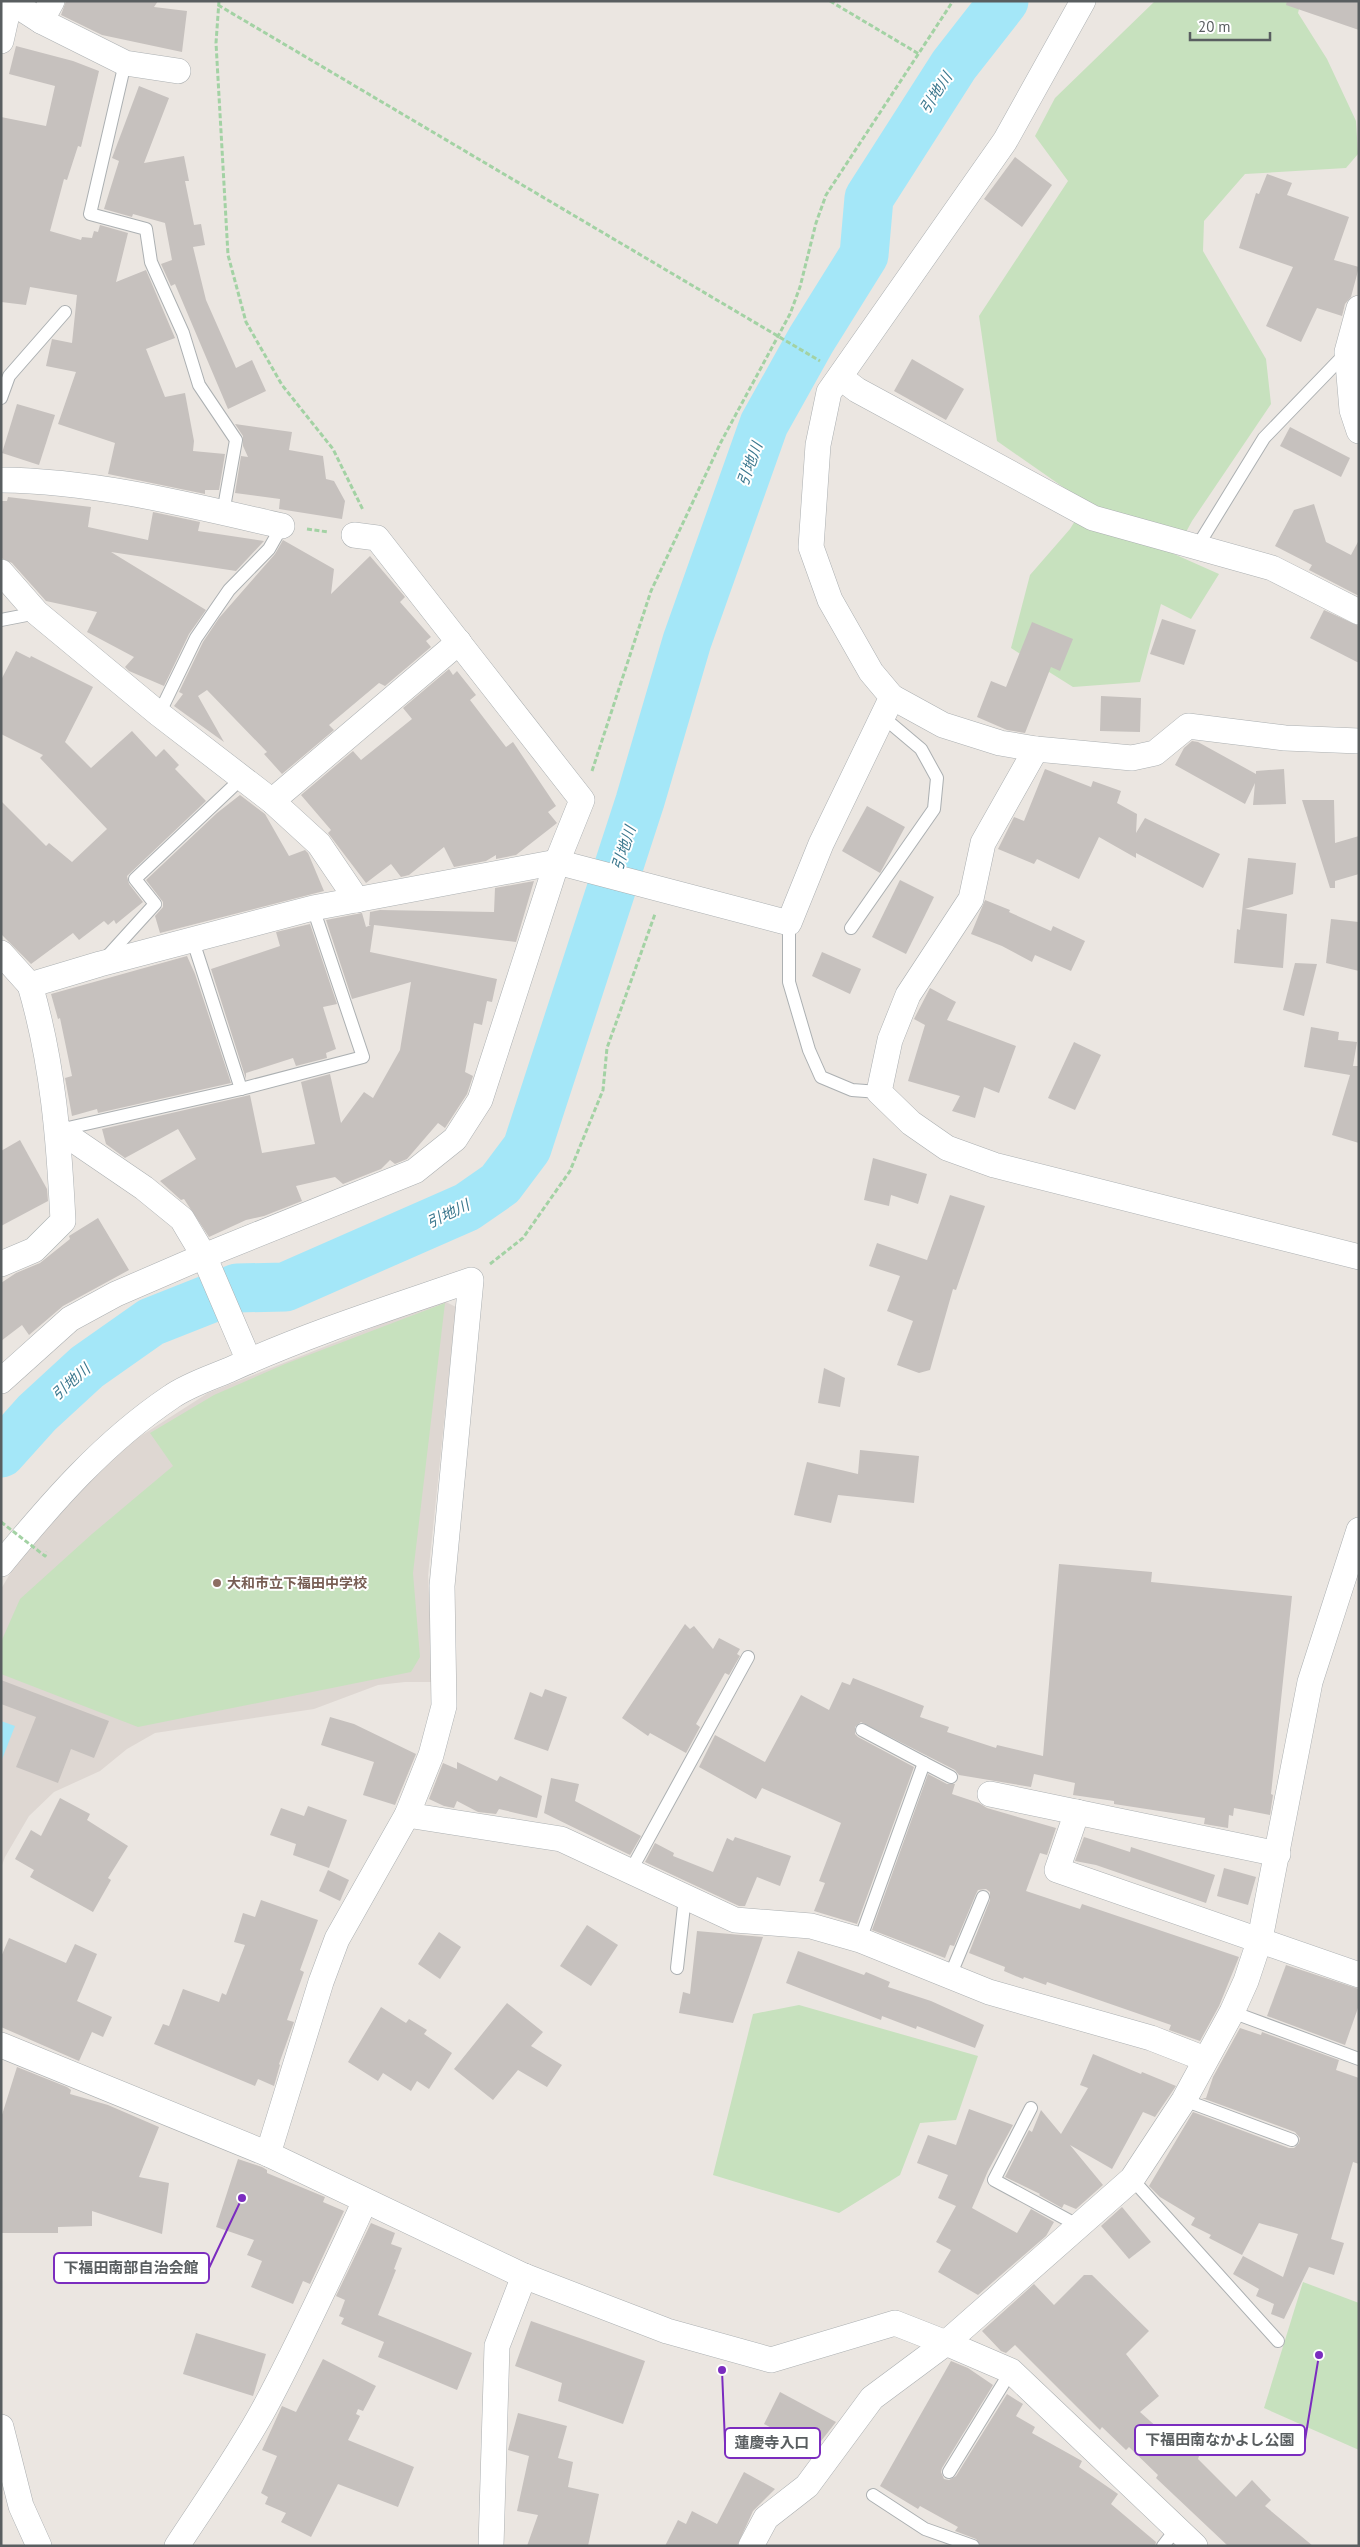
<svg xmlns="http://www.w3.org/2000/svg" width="1360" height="2547" font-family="'PT Sans','Noto Sans JP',sans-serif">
<rect width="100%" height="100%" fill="#ebe6e1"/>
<path fill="#ded7d2" d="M442 1300 456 1307 428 1576 434 1682H405L378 1685 314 1709 155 1733 127 1749 100 1771 54 1792 29 1816 5 1857 1 1868V1589L21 1555 61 1505 122 1448 208 1393Z"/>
<g fill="#c7e1be">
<path d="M1155 1H1301L1298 13 1327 59 1356 121 1358 154 1346 168 1245 174 1204 221 1203 251 1266 359 1271 404 1192 521 1174 554 1219 574 1191 619 1161 604 1140 682 1073 687 1011 648 1030 575 1070 529 1086 503 997 441 979 316 1068 181 1035 136 1055 98Z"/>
<path d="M445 1303 413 1573 420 1657 411 1672 138 1727 1 1674V1642L20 1599 92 1534 173 1466 150 1433 214 1395 285 1364Z"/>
<path d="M799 2005 978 2056 956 2120 920 2123 900 2175 839 2213 713 2175 753 2014Z"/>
<path d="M1303 2282 1359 2303V2450L1264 2408Z"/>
</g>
<path fill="#a4e7f8" d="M1 1721 15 1726 1 1762Z"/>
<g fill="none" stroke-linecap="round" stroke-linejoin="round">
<path stroke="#a4e7f8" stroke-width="49" d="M1 1453 37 1413 87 1367 151 1322 237 1288 285 1287 467 1207 500 1184 527 1148 640 801 687 641 764 424 811 340 864 255 869 198 954 65 1004 1"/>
</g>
<g fill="#c6c1be">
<path d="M66 1H158L154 7 187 11 182 52 102 35 61 15Z"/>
<path d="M1287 1H1359V30L1286 5Z"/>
<path d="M16 46 73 61 99 71 81 147 78 146 67 180 64 179 50 231 81 240 82 237 92 238 94 231 98 232 100 225 128 233 116 282 146 270 175 338 146 349 165 397 185 393 194 441 193 451 225 454 219 490H205V494L108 474 115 443 58 424 76 372 46 366 52 339 72 343 77 295 30 287 26 305 1 302V117L46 126 55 86 9 74Z"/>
<path d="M139 86 169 98 144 163 184 156 189 181H185L194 225 201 224 205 245 193 247 206 300 236 368 252 360 266 391 228 409 175 284 171 286 161 264 172 260 165 223 133 214 132 217 104 209 119 161 112 158Z"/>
<path d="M1015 157 1052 185 1022 227 984 199Z"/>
<path d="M1267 174 1292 183 1287 195 1349 217 1334 260 1359 267 1351 297 1345 304 1342 316 1317 308 1301 342 1266 326 1293 267 1239 248 1256 193 1259 194Z"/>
<path d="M912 359 964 389 946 420 894 391Z"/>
<path d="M17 404 55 415 39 465 2 453Z"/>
<path d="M235 424 292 432 289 450 323 456 326 479 334 481 345 501 342 519 279 509 280 499 235 493 241 456 248 457 243 446V436Z"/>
<path d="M1290 427 1350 458 1341 477 1280 446Z"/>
<path d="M8 497 91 507 88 527 148 540 153 512 200 522 198 531 264 541 236 571 111 552 206 610 189 634 164 686 129 671 125 667 134 657 87 632 97 612 46 601 12 563 1 558V501H7Z"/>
<path d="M1314 504 1326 542 1351 555 1359 540V596L1309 570 1312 565 1275 546 1294 510Z"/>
<path d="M283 540 334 569 331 594 370 556 405 597 400 602 431 637 426 641 431 647 385 686 379 683 329 725 334 730 282 774 264 754 267 752 207 690 198 696 224 742 174 706 183 694 179 692 203 642 219 618 275 554Z"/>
<path d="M1324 610 1359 626V663L1310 638Z"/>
<path d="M1162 619 1196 630 1184 665 1150 654Z"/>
<path d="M1032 622 1073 639 1060 671 1051 667 1025 733 1007 730 977 717 991 681 1006 687Z"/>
<path d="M16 651 30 658 31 656 93 687 65 742 91 768 132 731 156 757 164 749 179 765 175 769 206 801 127 876 129 884 143 902 116 924 114 920 108 925 104 921 79 940 73 933 31 964 1 934V801L46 846 49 843 72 862 107 829 40 758 43 755 1 734V680Z"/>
<path d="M449 669 453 675 457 671 476 695 470 700 506 747 513 742 556 806 548 812 557 823 516 855 496 859V855L486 861 454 867 444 847 409 875 401 877 391 864 366 883 328 833 331 830 301 795 353 751 361 760 412 719 403 708Z"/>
<path d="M1101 696 1141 698 1140 732 1100 731Z"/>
<path d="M1192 741 1198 742 1256 774V771L1284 769 1286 804 1253 805 1255 783 1245 804 1175 765 1184 748Z"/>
<path d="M1045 769 1091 787 1093 781 1121 791 1117 803 1137 814 1136 833 1145 818 1220 854 1203 888 1136 853V858L1099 837 1079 879 1037 859 1034 864 998 849 1014 817 1024 821Z"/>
<path d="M240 795 265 814 289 856 305 850 308 853 324 891 160 933 155 916 163 907V902L146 880 217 813Z"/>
<path d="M1302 800H1334L1335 843 1359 836V874L1335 881V888H1330Z"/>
<path d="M867 806 905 827 880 873 842 851Z"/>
<path d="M1248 858 1296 863 1293 894 1245 909 1287 914 1283 968 1234 963 1237 929 1240 930Z"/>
<path d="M900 880 934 897 906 954 872 937Z"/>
<path d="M534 881 516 942 374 925 370 952 497 979 492 1002 487 1001 482 1025 474 1023 465 1072 473 1076 467 1094 445 1128 438 1123 407 1159 395 1164 390 1160 381 1169 343 1184 335 1177 296 1186 302 1201 264 1216 246 1220 209 1237 184 1199 181 1200 160 1181 196 1159 178 1129 125 1158 106 1144 102 1129 250 1095 262 1153 315 1144 301 1082 330 1074 341 1123 364 1092 373 1098 400 1050 411 982 352 999 326 920 362 913 366 927 371 925H369L370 912 380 910 494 912 495 888Z"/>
<path d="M985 900 1010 910 1009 912 1051 931 1053 926 1085 941 1071 971 1035 955 1032 962 1002 946 971 934Z"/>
<path d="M1331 919 1359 922V971L1326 963Z"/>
<path d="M310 924 337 1004 323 1007 336 1049 326 1053 327 1058 296 1066 293 1058 246 1073V1079L211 969 280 946 276 932Z"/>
<path d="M822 952 861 969 850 994 812 976Z"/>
<path d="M187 956 195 974 231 1083 98 1113 97 1109 72 1116 65 1078 72 1076 60 1018 58 1019 51 994Z"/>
<path d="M1295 963 1317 964 1304 1016 1283 1010Z"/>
<path d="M930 988 956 1002 947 1020 1016 1046 999 1093 984 1087 975 1118 952 1111 960 1096 908 1081 925 1025 914 1019Z"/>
<path d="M1311 1027 1339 1032 1338 1040 1357 1042 1353 1066H1359V1143L1332 1135 1350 1075 1304 1067Z"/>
<path d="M1074 1042 1101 1055 1075 1110 1048 1098Z"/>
<path d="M20 1140 47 1189 48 1201 1 1226V1151Z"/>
<path d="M873 1158 927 1174 918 1204 891 1195 889 1206 864 1200Z"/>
<path d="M950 1195 985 1206 956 1290 953 1289 930 1370 919 1373 897 1365 913 1321 887 1311 900 1276 869 1266 877 1243 927 1260Z"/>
<path d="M98 1218 129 1270 63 1306 29 1335 22 1325 1 1341V1283L16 1273 40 1263 70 1239 69 1236Z"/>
<path d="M824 1368 845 1378 840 1407 818 1403Z"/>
<path d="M860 1450 919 1456 914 1503 838 1495 831 1523 794 1515 807 1462 858 1474Z"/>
<path d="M1059 1564 1152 1572 1151 1582 1292 1596 1271 1794 1273 1795 1270 1815 1234 1808 1233 1816 1229 1815 1228 1828 1204 1824 1205 1818 1114 1804V1801L1073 1795 1075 1783 1034 1774 1031 1787 959 1775 955 1770 861 1722 855 1727V1734L858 1737 914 1767 857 1924 814 1911 825 1883 819 1881 841 1823 762 1788 756 1799 699 1767 715 1735 765 1762 801 1695 829 1710 842 1682 850 1685 853 1678 924 1706 920 1717 949 1727 947 1732 996 1748 997 1745 1043 1756Z"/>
<path d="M685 1624 690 1629 694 1626 713 1649 719 1638 740 1649 737 1654 740 1656 729 1675 725 1673 696 1724 700 1727 686 1753 650 1733 648 1736 622 1718Z"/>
<path d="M1 1680 109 1721 94 1758 71 1749 58 1783 16 1767 36 1717 1 1704Z"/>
<path d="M545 1689 567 1697 548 1751 514 1739 530 1692 542 1697Z"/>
<path d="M330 1717 354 1724 416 1754 395 1805 363 1795 374 1762 321 1745Z"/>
<path d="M457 1762 497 1781 500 1776 542 1796 537 1818 499 1809 496 1814 478 1812 457 1801 454 1808 444 1806 429 1799 443 1763 457 1769Z"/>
<path d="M928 1774 947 1784H955L952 1794 979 1803 987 1808 1056 1828 1047 1855 1040 1853 1026 1891 1080 1909 1082 1904 1239 1957 1219 2006 1200 2041 1169 2030 1171 2025 1047 1982 1046 1985 1024 1977 1023 1979 1004 1971 1005 1967 969 1953 990 1900V1892L986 1889 978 1890 976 1894 954 1946 950 1945 945 1958 872 1930Z"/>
<path d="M551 1778 579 1784 575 1801 641 1836 630 1855 544 1813Z"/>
<path d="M60 1798 90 1814 87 1820 128 1846 108 1878 111 1880 93 1912 30 1877 34 1870 15 1859 31 1830 41 1836Z"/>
<path d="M308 1806 347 1820 329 1868 293 1855 296 1844 270 1835 281 1808 304 1816Z"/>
<path d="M735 1837 791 1856 780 1886 757 1877 745 1906H739L645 1862 655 1843 674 1853 673 1856 713 1872 727 1838 733 1841Z"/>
<path d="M1084 1837 1130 1852 1131 1847 1215 1875 1206 1903 1096 1865 1075 1861Z"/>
<path d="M1224 1868 1256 1877 1248 1905 1217 1896Z"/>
<path d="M328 1870 349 1880 340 1901 319 1891Z"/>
<path d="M261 1900 318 1920 300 1970 304 1972 287 2020 294 2022 279 2064 280 2065 274 2086 258 2079 255 2086 154 2044 163 2024 169 2026 183 1989 219 2002 222 1993 226 1995 245 1945 234 1942 243 1913 255 1917Z"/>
<path d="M587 1925 618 1945 591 1986 560 1966Z"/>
<path d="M697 1931 763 1937 733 2023 679 2013 683 1992 690 1994Z"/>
<path d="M439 1932 461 1947 440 1979 418 1964Z"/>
<path d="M9 1938 66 1963 75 1944 97 1954 77 2001 112 2017 103 2037 92 2032 79 2061 1 2027V1957Z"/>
<path d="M798 1951 864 1975 866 1972 890 1982 888 1987 931 2001 984 2025 975 2048 917 2026 916 2029 882 2016 881 2020 786 1983Z"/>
<path d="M1286 1965 1359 1989V2005L1345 2045 1267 2016Z"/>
<path d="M507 2003 543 2032 531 2046 562 2065 547 2087 518 2070 493 2100 454 2069Z"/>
<path d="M381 2007 406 2023 409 2019 427 2030 424 2034 452 2053 429 2089 417 2081 411 2091 383 2073 378 2081 348 2062Z"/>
<path d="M1240 2028 1261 2035 1262 2032 1339 2060 1336 2070 1359 2078V2164L1353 2162 1331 2239 1344 2243 1334 2275 1309 2267 1284 2319 1271 2314 1274 2304 1256 2296 1259 2289 1233 2274 1243 2256 1283 2277 1298 2234 1259 2223 1242 2255 1209 2238 1211 2235 1191 2225 1195 2218 1160 2197 1149 2186 1193 2112 1289 2148H1294L1299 2143 1300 2138 1295 2132 1202 2098H1206L1213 2077Z"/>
<path d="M1093 2054 1141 2074 1142 2072 1176 2086 1155 2117 1143 2112 1112 2169 1070 2145 1103 2185 1076 2209 1064 2204 1062 2208 1039 2195 1040 2194 1005 2177 1029 2130 1032 2132 1041 2110 1061 2134 1088 2088 1080 2085Z"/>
<path d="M17 2067 67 2087 71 2090 70 2094 108 2105 159 2127 139 2177 169 2183 162 2234 92 2211V2226L58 2227V2233H1V2118Z"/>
<path d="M969 2109 1013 2125 988 2171 972 2208 1017 2233 1031 2209 1054 2222 1046 2236 978 2295 938 2272 951 2250 936 2242 956 2206 938 2198 948 2175 917 2163 928 2135 956 2145Z"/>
<path d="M238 2159 262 2167 267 2170V2173L325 2197 323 2202 344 2211 310 2284 303 2281 293 2304 251 2287 262 2261 247 2255 254 2240 216 2227Z"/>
<path d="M1122 2207 1151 2242 1129 2259 1101 2226Z"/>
<path d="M371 2223 395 2233 391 2244 402 2248 394 2269 396 2270 378 2315 472 2353 457 2390 378 2357 384 2342 341 2324 344 2318 339 2316 345 2300 336 2296Z"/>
<path d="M1084 2275H1092L1149 2331 1126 2354 1159 2396 1140 2412 1178 2446 1180 2443 1199 2456 1198 2459 1236 2497 1252 2480 1271 2500 1265 2506 1313 2546H1228L1156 2478 1158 2475 1129 2447 1126 2450 1102 2427 1100 2430 1015 2345 1006 2353 1001 2351 982 2331 1034 2284 1054 2305Z"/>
<path d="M531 2321 645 2361 623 2424 558 2401 562 2383 515 2366Z"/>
<path d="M196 2333 266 2354 253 2396 183 2374Z"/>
<path d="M323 2359 376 2386 363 2411 358 2409 356 2414 360 2416 348 2440 414 2467 398 2507 338 2484 311 2537 281 2522 286 2513 265 2504 268 2497 261 2493 277 2456 262 2450 282 2406 296 2412Z"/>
<path d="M951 2361 968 2368 993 2385 942 2468 941 2472 944 2479 949 2480 956 2476 1007 2394 1023 2404 1016 2416 1035 2427 1032 2433 1082 2461 1079 2467 1118 2494 1111 2504 1156 2542 1155 2546H981L976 2539 955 2531 958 2527 920 2506 918 2509 880 2486Z"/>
<path d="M780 2392 836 2422 814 2450 764 2424Z"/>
<path d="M518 2413 567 2426 558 2458 573 2462 568 2487 599 2494 588 2546H527L538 2515 517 2511 529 2456 508 2450Z"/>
<path d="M744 2472 775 2489 753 2511 737 2546H665L678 2520 686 2524 692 2511 717 2524Z"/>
</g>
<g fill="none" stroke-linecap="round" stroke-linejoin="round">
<g stroke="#acb0b2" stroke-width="14">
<g id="lane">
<path d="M125 63 90 214 146 229 151 262 183 333 199 385 236 440 223 513"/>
<path d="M1 398 9 376 65 312"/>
<path d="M1197 547 1264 438 1347 352"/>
<path d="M1 620 37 613"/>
<path d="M159 714 196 638 229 590 269 549 282 526"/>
<path d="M789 923V982L809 1050 821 1077 852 1090 879 1092"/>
<path d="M851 928 934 809 937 778 921 749 883 717"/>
<path d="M193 941 241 1089"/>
<path d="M105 959 155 904 135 879 242 778"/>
<path d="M59 1130 241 1089 363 1057 313 908"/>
<path d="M862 1730 924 1763"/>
<path d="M630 1872 748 1657"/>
<path d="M860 1940 924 1763 951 1777"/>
<path d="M677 1968 685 1897"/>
<path d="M950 1976 983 1897"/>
<path d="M1232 2012 1359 2059"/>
<path d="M1184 2100 1292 2140"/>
<path d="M1031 2108 994 2180 1079 2226"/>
<path d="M1132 2179 1278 2341"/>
<path d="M949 2472 1011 2371"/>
<path d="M873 2495 925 2529 973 2546"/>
<path d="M1163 2546 1177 2528"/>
</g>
</g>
<g stroke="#acb0b2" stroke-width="26">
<g id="street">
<path d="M10 1 41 21 125 63 178 71"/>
<path d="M41 21 52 1"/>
<path d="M1 41 10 1"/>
<path d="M1359 308 1347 352 1352 410 1359 431"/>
<path d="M840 377 857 390 1093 518 1272 568 1359 612"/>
<path d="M1 480C96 481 190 505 282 526"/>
<path d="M1 572 37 613 159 714 272 801 319 844 357 900"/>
<path d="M892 697 943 725 1000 743 1036 749 1132 758 1155 753 1188 726 1285 738 1359 741"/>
<path d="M1036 749 983 843 971 899 908 995 890 1040 879 1092 911 1123 947 1148 994 1165 1359 1257"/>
<path d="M272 801 459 642"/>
<path d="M1 953 30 985"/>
<path d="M59 1130 144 1188 182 1219 204 1256 249 1361"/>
<path d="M1 1264 34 1250 63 1221C59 1140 53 1063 30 985L100 964 313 908 557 862 789 923 821 844 892 697 871 672 830 600 811 547 818 445 829 392 1005 141 1083 1"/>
<path d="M1 1381 70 1319 116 1294 204 1256 415 1171 455 1139 480 1100 557 862 582 800 377 538 354 535"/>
<path d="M1 1564C52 1502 104 1442 171 1397 188 1385 210 1378 229 1370 307 1334 390 1308 471 1280L442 1586 444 1706 431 1755 407 1815 337 1939 321 1982 268 2154"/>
<path d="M990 1794 1278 1854"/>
<path d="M1077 1812 1057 1870 1359 1975"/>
<path d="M407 1815 561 1839 735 1920 811 1926 860 1940 989 1992 1151 2038 1205 2059"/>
<path d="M1 2045 268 2154 524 2276 667 2331 771 2360 895 2323 946 2343 1011 2371 1195 2546"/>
<path d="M1 2427 21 2506 39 2546"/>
<path d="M177 2546C207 2500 239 2455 265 2407 301 2340 333 2270 365 2201"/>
<path d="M491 2546 497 2346 524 2276"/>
<path d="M751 2546 766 2518 807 2486 872 2398 946 2343 1132 2179 1184 2100 1232 2012 1246 1981 1260 1939 1310 1682 1359 1530"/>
</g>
</g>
<g stroke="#a3d2a4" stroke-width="3" stroke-dasharray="5 2.5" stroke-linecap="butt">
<path d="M219 1 216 43 228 255 246 322 282 385 333 449 363 510"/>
<path d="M830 1 919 54"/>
<path d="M218 5 820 361"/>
<path d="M307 529 328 532"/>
<path d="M592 771 651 591 721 442 790 314 800 287 816 223 826 195 953 1"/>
<path d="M490 1264 523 1238 570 1171 603 1090 607 1048 655 914"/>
</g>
<use href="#lane" stroke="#fff" stroke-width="12"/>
<use href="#street" stroke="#fff" stroke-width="25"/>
<path stroke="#a3d2a4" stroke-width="3" stroke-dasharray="5 2.5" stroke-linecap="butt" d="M1 1522 45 1556 47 1552"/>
</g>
<circle fill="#8d6e63" stroke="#fff" stroke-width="2" cx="217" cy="1583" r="5"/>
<g text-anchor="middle" stroke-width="4" stroke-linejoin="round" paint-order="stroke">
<g font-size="14" font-weight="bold" fill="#785e54" stroke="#fff" text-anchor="start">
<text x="227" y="1588">大和市立下福田中学校</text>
</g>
<g font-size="15" font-style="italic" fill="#3c788e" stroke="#fff">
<text transform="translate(936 93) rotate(-57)" y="5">引地川</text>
<text transform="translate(750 464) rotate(-70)" y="5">引地川</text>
<text transform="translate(624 848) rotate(-72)" y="5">引地川</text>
<text transform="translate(448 1214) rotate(-26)" y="5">引地川</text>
<text transform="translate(71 1382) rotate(-42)" y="5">引地川</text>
</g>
</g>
<path fill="none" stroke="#7b2cbf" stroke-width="2" d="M242 2198L209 2268M1319 2355L1305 2440M722 2370L725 2443"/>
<g fill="#7b2cbf" stroke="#fff" stroke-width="2">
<circle cx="242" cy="2198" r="5"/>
<circle cx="1319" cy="2355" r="5"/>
<circle cx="722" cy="2370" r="5"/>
</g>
<g fill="#fff" stroke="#7b2cbf" stroke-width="2">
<rect x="54" y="2253" width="155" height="30" rx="5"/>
<rect x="1135" y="2425" width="170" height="30" rx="5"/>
<rect x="725" y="2428" width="95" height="30" rx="5"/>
</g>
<g font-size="15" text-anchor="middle" font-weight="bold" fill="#595e60">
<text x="131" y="2273">下福田南部自治会館</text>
<text x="1220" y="2445">下福田南なかよし公園</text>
<text x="772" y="2448">蓮慶寺入口</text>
</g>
<rect width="1360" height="2547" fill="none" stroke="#595e60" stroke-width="5"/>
<path d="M1190 32v8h80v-8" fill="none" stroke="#595e60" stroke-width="2.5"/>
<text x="1198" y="32" font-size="15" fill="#595e60" stroke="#ffffff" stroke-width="4" paint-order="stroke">20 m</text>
</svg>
